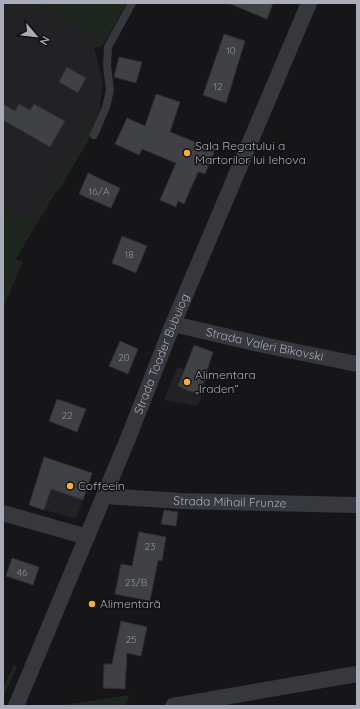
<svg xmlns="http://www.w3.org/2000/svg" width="360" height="709" font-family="Quicksand,sans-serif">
<rect width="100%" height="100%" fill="#161618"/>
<g fill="#222225">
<path d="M3 3H33L92 38 103 84 99 112 33 222 3 206Z"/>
<path d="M177 367 207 378 198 406 164 400Z"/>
<path d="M44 457 92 473 77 517 72 518 29 505Z"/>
</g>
<g fill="#1e261f">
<path d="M33 3H127L104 43 100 47H94L92 38Z"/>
<path d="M99 112 90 137 58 192 56 191 16 259 23 262 3 308V206L33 222Z"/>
<path d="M14 665 17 667 3 698V687Z"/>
<path d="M130 695 125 705 119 706H57Z"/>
</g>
<g fill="#404145" stroke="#303034">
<path d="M228 3H273L267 19Z"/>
<path d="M224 34 245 41 226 103 203 95Z"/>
<path d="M119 57 142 62 136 83 114 77Z"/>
<path d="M67 67 86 78 78 93 59 82Z"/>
<path d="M156 94 180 102 170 132 215 150 205 174 198 172 184 204 178 201 176 207 160 200 176 163 142 149 139 155 115 144 127 118 145 126Z"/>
<path d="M3 104 15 111 19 104 30 110 34 104 65 121 50 147 3 120Z"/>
<path d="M88 173 120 188 111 208 79 194Z"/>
<path d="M122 236 147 246 136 273 112 263Z"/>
<path d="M120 341 138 349 128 374 109 366Z"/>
<path d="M194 345 213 352 199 395 178 386 183 374Z"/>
<path d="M57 399 86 409 77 432 49 421Z"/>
<path d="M44 457 92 473 83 500 51 489 44 510 29 505Z"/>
<path d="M164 510 178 512 176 526 161 524Z"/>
<path d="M139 532 166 537 162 561 158 560 150 601 115 594 121 564 132 566Z"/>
<path d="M12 558 39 567 33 585 6 576Z"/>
<path d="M121 621 147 627 141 656 127 653 125 689 103 688 104 664H112Z"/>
</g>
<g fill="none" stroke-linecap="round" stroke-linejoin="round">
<path stroke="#37383d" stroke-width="8" d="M94 135 106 107 110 90 107 65 108 47 132 3"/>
<g stroke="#37383d" stroke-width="16">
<path id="s1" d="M173 324 268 346 357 364"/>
<path id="s2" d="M104 496 182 501 357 505"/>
<path d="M3 513 87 537"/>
<path id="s3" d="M16 706 127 441 173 324 309 3"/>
<path d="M173 706 357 674"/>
</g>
</g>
<g fill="#f2b134" stroke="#111113" stroke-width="1.5">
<circle cx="187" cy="153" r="4"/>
<circle cx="187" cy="382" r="4"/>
<circle cx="70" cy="486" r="4"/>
<circle cx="92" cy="604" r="4"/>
</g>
<g text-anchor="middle" stroke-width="3" stroke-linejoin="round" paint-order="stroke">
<g font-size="10" fill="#8e929b">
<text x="231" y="54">10</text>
<text x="218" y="90">12</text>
<text x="99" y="195">16/A</text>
<text x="129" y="258">18</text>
<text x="124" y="361">20</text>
<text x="67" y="419">22</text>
<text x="150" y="550">23</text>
<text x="22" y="576">46</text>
<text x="136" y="586">23/B</text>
<text x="131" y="643">25</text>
</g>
<g font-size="12" fill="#a8adb8" stroke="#111113" text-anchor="start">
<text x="195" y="150">Sala Regatului a<tspan x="195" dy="14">Martorilor lui Iehova</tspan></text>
<text x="195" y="379">Alimentara<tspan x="195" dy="14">„Iraden”</tspan></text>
<text x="78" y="490">Coffeein</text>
<text x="100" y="608">Alimentară</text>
</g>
<g font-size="12" fill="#a8adb8" stroke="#111113">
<text dy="4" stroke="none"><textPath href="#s1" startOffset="94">Strada Valeri Bîkovski</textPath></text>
<text dy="4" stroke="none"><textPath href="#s3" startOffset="381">Strada Toader Bubuiog</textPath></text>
<text dy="4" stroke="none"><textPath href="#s2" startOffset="126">Strada Mihail Frunze</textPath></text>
</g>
</g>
<rect width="360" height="709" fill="none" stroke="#a8adb8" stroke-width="8"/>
<g transform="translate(36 36) rotate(118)" stroke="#111113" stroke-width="3" paint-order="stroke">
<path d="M0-3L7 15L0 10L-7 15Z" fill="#a8adb8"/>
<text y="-6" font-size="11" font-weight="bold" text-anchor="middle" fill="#a8adb8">N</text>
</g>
</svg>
